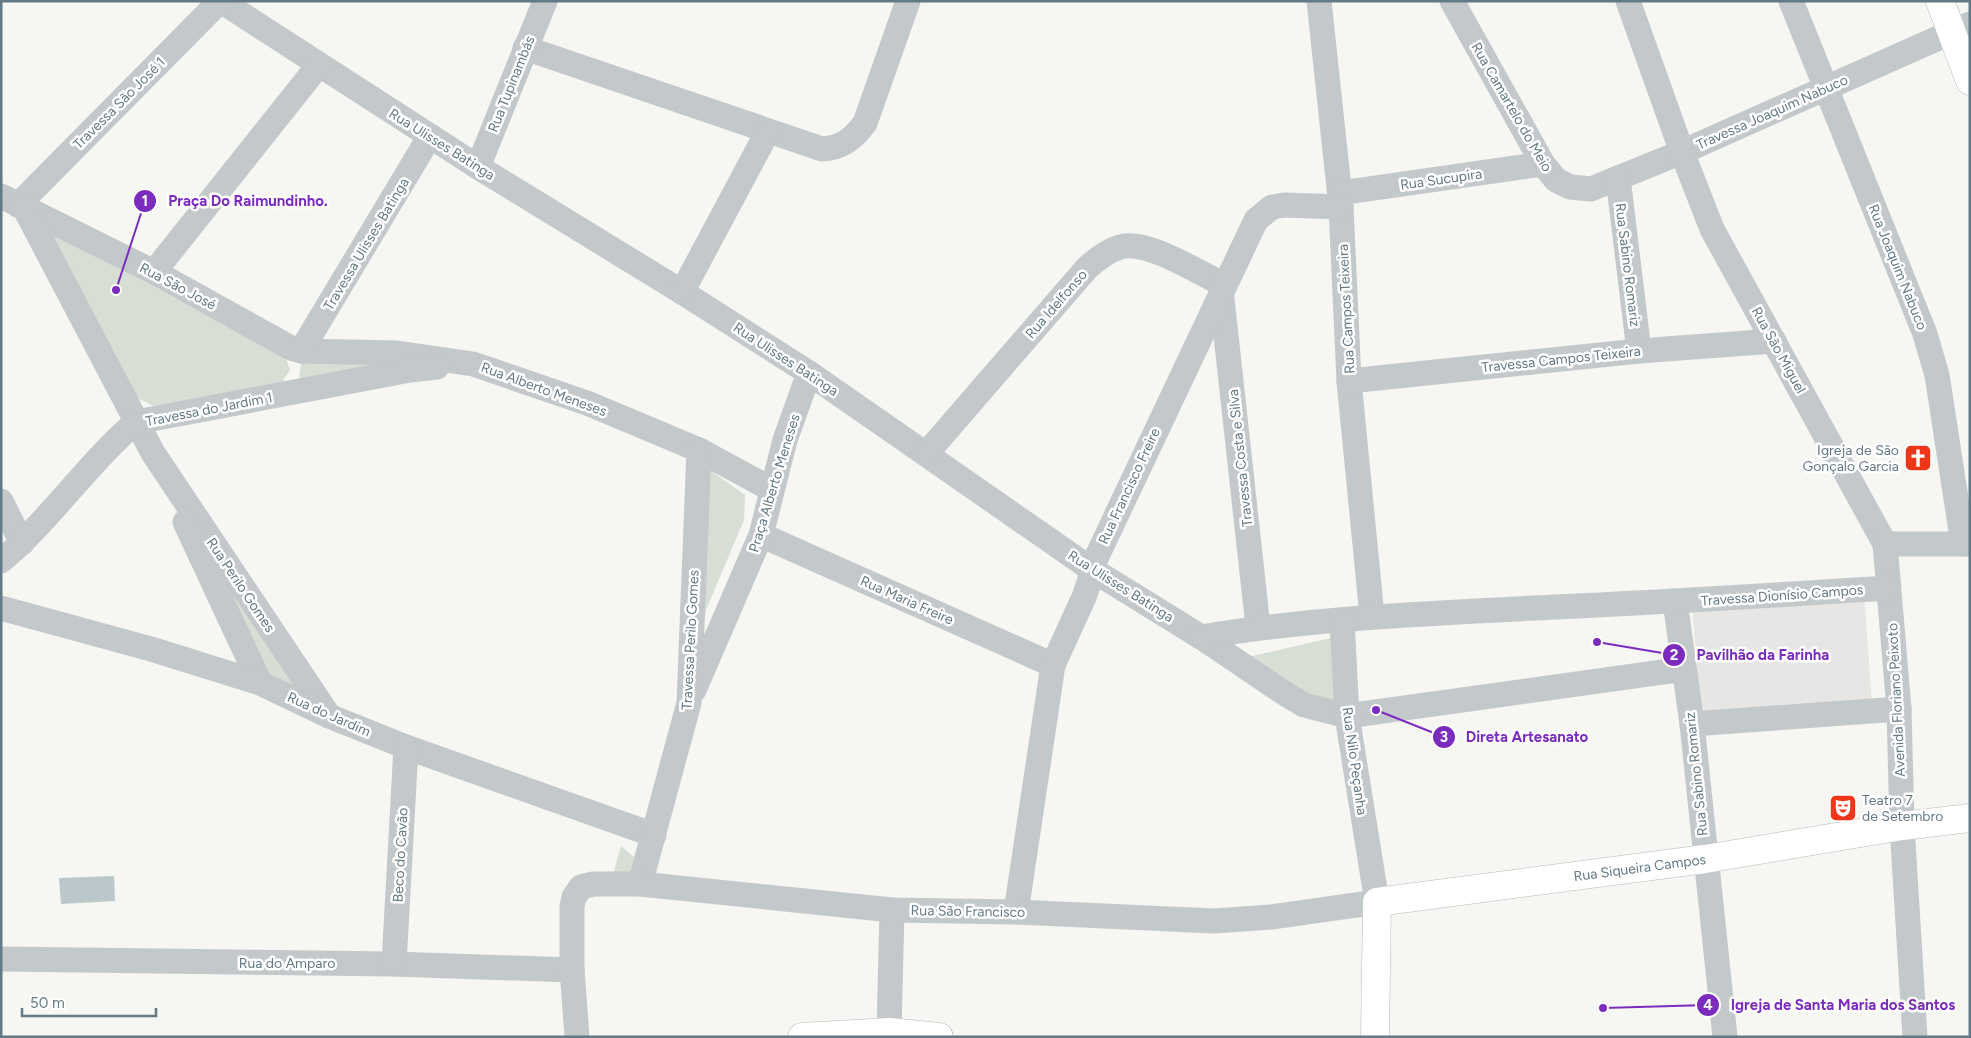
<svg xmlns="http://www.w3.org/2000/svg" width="1971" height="1038" font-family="Figtree,sans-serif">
<rect width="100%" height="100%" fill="#f6f6f2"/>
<path fill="#e6e7e5" d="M1864 594 1872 703 1701 716 1692 607Z"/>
<g fill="#d7ded3">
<path d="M35 222 283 357 287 361 290 370 282 382 154 406 135 397Z"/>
<path d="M302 359 446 363 302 380 299 376Z"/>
<path d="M699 462 745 495 744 520 686 657Z"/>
<path d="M176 495 316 699 263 677Z"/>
<path d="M1340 636 1344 707 1295 689 1248 657Z"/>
<path d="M621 846 641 863 629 881 612 878Z"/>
</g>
<path fill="#bac8cc" d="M114 876 115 901 61 904 59 878Z"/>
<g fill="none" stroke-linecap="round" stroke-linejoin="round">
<g stroke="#b6bbbe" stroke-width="29">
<g id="major">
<path d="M1940 1 1970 81"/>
<path d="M802 1037 889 1032 939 1037"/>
<path id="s1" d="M1375 1037 1377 902 1705 859 1902 826 1970 818"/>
</g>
</g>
<g stroke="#c3c8ca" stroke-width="25">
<path d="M221 1 478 167 682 292 809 373 1091 569 1201 637 1284 693 1304 705 1347 716 1684 669"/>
<path d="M1319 1 1341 207 1349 381 1372 616"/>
<path d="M1452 1 1543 164 1556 180 1570 187 1591 189 1682 152 1970 24"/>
<path d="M1628 1 1682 152 1712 229 1885 544 1899 709 1902 826 1915 1037"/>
<path d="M1791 1 1925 334 1937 375 1963 544"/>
<path d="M525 48 822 149C842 148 853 139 865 123L908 1"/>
<path d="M478 167 545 1"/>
<path d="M1618 178 1639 351"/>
<path d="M1340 193 1543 164"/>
<path d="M1 196 154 272 291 348 301 351 397 353 473 364 587 403 699 450 771 489"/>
<path d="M18 205 220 1"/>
<path d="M25 209 153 453 329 716"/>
<path d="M154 272 318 66"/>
<path d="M1221 290 1258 627"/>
<path d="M682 292 768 131"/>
<path d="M301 351 430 136"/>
<path d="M1349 381 1639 351 1774 341"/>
<path d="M926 454 1087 268C1097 259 1107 251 1120 247 1147 239 1199 273 1224 285"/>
<path d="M1 501 22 543"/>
<path d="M185 522 260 683"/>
<path d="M761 535 1053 665"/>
<path d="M1885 544H1970"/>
<path d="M1 561C51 519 87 464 136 422L410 370 437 367"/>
<path d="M1675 601 1692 724 1725 1037"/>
<path d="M1 608 151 649 260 683 329 716 406 747 654 835"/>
<path d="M1201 637C1319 617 1437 613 1556 607 1667 602 1778 595 1889 588"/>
<path d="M694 690 761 535 785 440 809 373"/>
<path d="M1692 724 1899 709"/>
<path d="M640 884 689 703 699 450"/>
<path d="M1016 912 1053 665 1084 597 1090 580 1091 569 1256 220 1272 207 1284 205 1341 207"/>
<path d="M1 959 394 964 572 970"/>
<path d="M394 964 406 747"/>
<path d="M889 1032 892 910"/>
<path d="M577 1037 572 970V907L574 897 581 887 593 884H640L892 910 1016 912 1214 921 1271 917 1377 902 1347 716 1342 620"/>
</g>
<use href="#major" stroke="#fff" stroke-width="28"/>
</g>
<defs>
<g id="church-square" transform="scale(1.4375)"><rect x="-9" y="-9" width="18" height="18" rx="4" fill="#ee3719" stroke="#fff"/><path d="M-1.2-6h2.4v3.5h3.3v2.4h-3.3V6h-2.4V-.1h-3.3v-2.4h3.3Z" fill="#fff"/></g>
<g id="theatre-square" transform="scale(1.4375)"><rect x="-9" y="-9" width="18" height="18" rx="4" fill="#ee3719" stroke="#fff"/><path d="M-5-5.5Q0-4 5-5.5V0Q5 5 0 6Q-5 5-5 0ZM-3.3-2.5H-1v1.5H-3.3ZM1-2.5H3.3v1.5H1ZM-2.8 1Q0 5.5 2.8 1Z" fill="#fff"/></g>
</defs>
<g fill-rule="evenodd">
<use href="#church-square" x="1918" y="458"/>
<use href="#theatre-square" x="1843" y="808"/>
</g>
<g text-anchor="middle" stroke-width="5" stroke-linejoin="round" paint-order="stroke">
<g font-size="14" fill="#637985" stroke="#fff">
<text transform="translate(511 84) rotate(-68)" y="5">Rua Tupinambás</text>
<text transform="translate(119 103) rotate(-45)" y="5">Travessa São José 1</text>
<text transform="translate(1512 107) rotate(60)" y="5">Rua Camartelo do Meio</text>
<text transform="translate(1772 112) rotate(-24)" y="5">Travessa Joaquim Nabuco</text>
<text transform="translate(442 144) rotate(32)" y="5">Rua Ulisses Batinga</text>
<text transform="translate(1441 179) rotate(-8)" y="5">Rua Sucupira</text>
<text transform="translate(366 244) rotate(-59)" y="5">Travessa Ulisses Batinga</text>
<text transform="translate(1628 265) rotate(83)" y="5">Rua Sabino Romariz</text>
<text transform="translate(1898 267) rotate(68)" y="5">Rua Joaquim Nabuco</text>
<text transform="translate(178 286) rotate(28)" y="5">Rua São José</text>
<text transform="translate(1056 304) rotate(-49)" y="5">Rua Idelfonso</text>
<text transform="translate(1346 309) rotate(-93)" y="5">Rua Campos Teixeira</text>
<text transform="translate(1779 350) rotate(61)" y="5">Rua São Miguel</text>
<text transform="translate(786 359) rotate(33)" y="5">Rua Ulisses Batinga</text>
<text transform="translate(1561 359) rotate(-6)" y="5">Travessa Campos Teixeira</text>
<text transform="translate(544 389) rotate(20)" y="5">Rua Alberto Meneses</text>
<text transform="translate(209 409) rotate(-11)" y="5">Travessa do Jardim 1</text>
<text transform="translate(1240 458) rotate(-96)" y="5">Travessa Costa e Silva</text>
<text transform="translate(774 483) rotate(-73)" y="5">Praça Alberto Meneses</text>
<text transform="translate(1129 486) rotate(-65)" y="5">Rua Francisco Freire</text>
<text transform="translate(241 585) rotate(56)" y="5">Rua Perilo Gomes</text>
<text transform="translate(1121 586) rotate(32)" y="5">Rua Ulisses Batinga</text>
<text transform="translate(1782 595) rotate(-4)" y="5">Travessa Dionísio Campos</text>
<text transform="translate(907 600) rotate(24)" y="5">Rua Maria Freire</text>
<text transform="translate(690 640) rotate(-87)" y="5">Travessa Perilo Gomes</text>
<text transform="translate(1896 700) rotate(-93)" y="5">Avenida Floriano Peixoto</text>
<text transform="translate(329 714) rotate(24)" y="5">Rua do Jardim</text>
<text transform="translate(1355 761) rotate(82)" y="5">Rua Nilo Peçanha</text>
<text transform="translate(1696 774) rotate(-96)" y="5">Rua Sabino Romariz</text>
<text transform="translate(400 855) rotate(-87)" y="5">Beco do Cavão</text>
<text dy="5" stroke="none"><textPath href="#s1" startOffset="400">Rua Siqueira Campos</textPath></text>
<text transform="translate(968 911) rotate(1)" y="5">Rua São Francisco</text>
<text x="287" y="968">Rua do Amparo</text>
</g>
<g font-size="14" fill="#637985" stroke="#fff" text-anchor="end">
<text x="1899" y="455">Igreja de São<tspan x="1899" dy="16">Gonçalo Garcia</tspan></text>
<text x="1862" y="805" text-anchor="start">Teatro 7<tspan x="1862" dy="16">de Setembro</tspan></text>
</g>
</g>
<path fill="none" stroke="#7b2cbf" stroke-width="2" d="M116 290L145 201M1597 642L1674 655M1376 710L1444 737M1603 1008L1708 1005"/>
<g fill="#7b2cbf" stroke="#fff" stroke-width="2">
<circle cx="116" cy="290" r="5"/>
<circle cx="1597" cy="642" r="5"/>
<circle cx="1376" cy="710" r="5"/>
<circle cx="1603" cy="1008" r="5"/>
<circle cx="145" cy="201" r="12"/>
<circle cx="1674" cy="655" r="12"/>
<circle cx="1444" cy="737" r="12"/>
<circle cx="1708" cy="1005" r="12"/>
</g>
<g font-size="15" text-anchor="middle" font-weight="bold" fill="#fff">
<text x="145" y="206">1</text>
<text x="1674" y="660">2</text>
<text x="1444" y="742">3</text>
<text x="1708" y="1010">4</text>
</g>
<g font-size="15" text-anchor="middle" font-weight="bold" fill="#7b2cbf" stroke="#fff" stroke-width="5" stroke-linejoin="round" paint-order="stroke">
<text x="248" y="206">Praça Do Raimundinho.</text>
<text x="1763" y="660">Pavilhão da Farinha</text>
<text x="1527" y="742">Direta Artesanato</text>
<text x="1843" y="1010">Igreja de Santa Maria dos Santos</text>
</g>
<rect width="1971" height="1038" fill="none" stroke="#637985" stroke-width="5"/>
<path d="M22 1008v8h134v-8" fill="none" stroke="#637985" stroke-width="2.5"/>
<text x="30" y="1008" font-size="15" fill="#637985" stroke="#ffffff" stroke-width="4" paint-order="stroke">50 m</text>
</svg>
